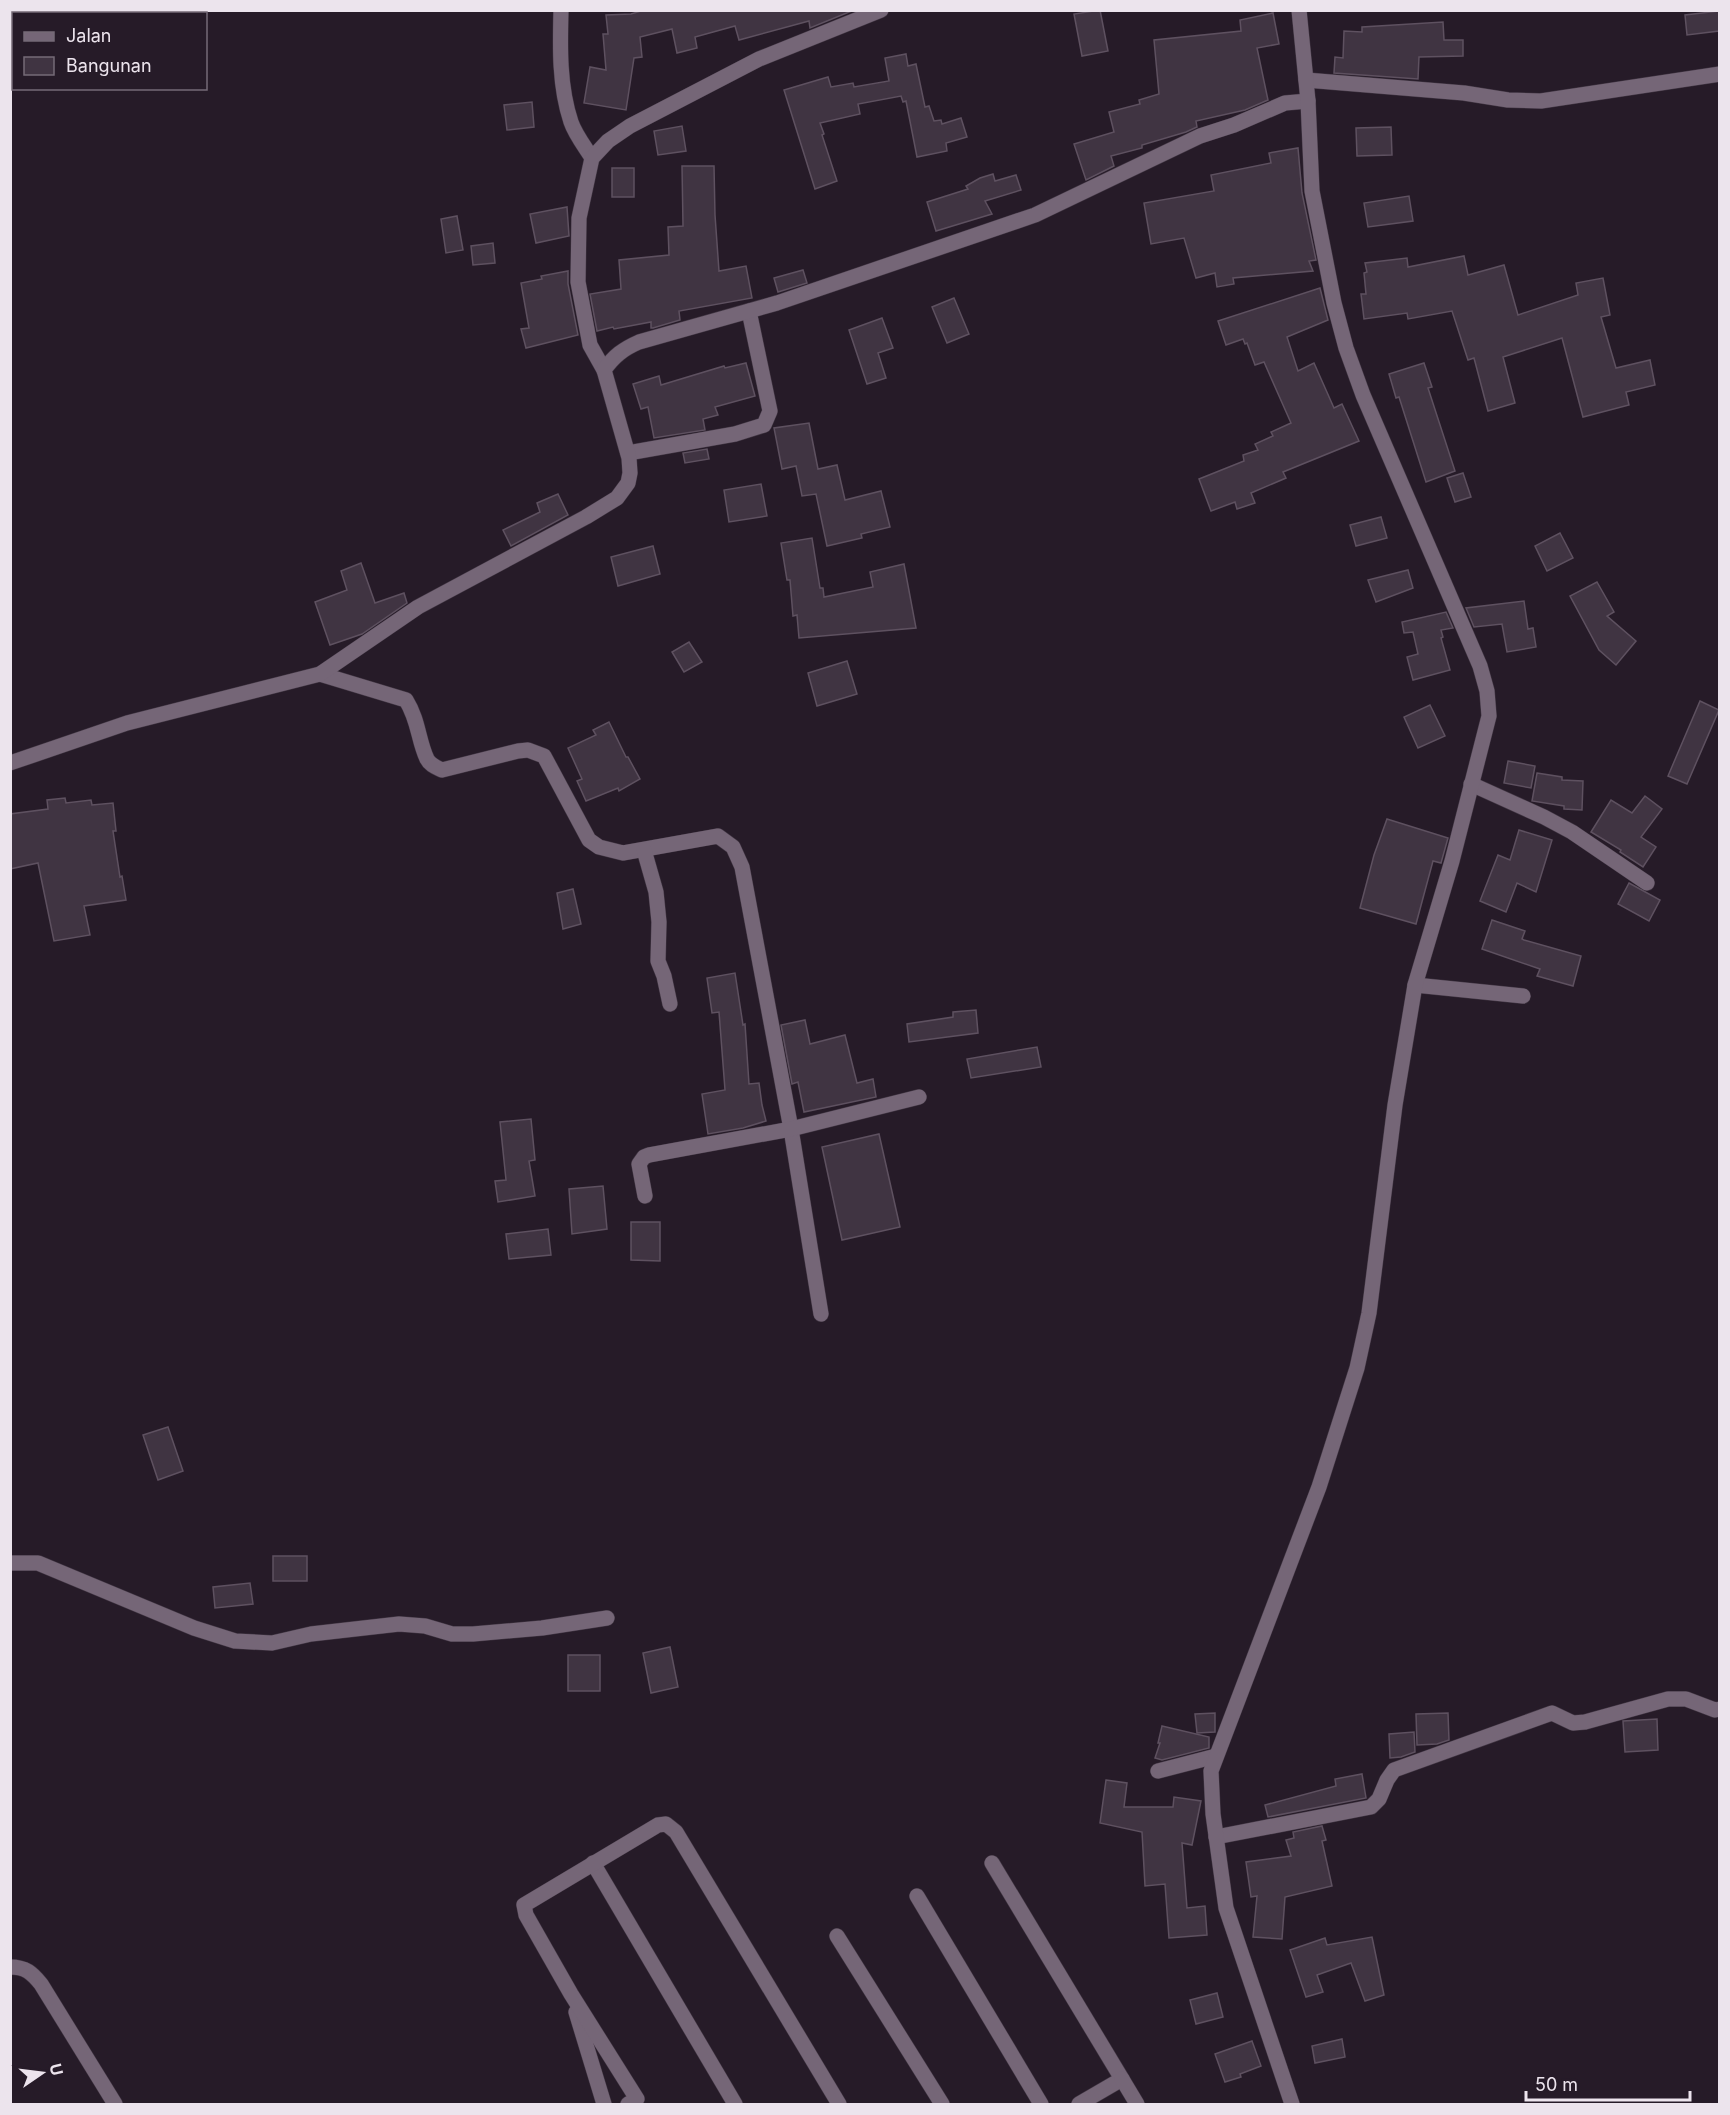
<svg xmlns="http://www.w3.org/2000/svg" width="1730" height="2115" font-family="Inter,sans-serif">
<rect width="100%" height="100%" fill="#261b28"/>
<g fill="#403442" stroke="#5e5160" stroke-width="1.5">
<path d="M644 10H854L810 28 809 21 739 40 735 26 695 37 697 48 677 53 672 29 640 37 642 57 634 58 626 110 584 103 590 67 606 70 603 34H608L606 15 631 14Z"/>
<path d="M1100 10 1108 51 1082 56 1074 14Z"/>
<path d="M1719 11V31L1687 35 1685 15Z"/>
<path d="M1273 13 1279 44 1257 48 1268 100 1245 110 1196 121 1197 127 1186 132 1142 145V148L1111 156 1114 166 1086 180 1074 144 1114 132 1109 112 1140 104 1139 100 1159 94 1154 40 1241 31 1240 20Z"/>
<path d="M1443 22 1444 40H1463V56L1419 57 1418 79 1334 73 1335 57 1343 58 1344 31 1362 32V27Z"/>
<path d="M906 54 908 66 916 64 925 107 929 106 934 121 941 120 942 124 961 118 967 137 946 143 947 151 917 157 906 101 903 102 901 96 858 104 860 114 820 123 824 134 822 135 837 181 815 189 784 90 828 77 831 87 853 83 854 87 889 81 885 58Z"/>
<path d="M532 102 534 127 507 130 504 105Z"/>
<path d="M682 126 686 151 658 155 654 131Z"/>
<path d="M1391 127 1392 155 1357 156 1356 128Z"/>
<path d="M1298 148 1302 193 1316 260 1309 261 1313 271 1233 278 1234 284 1217 287 1215 273 1196 278 1184 238 1151 244 1144 203 1214 191 1211 175 1271 163 1269 153Z"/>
<path d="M682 166H714L715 215 719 271 746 266 752 298 679 311 680 320 653 328H651V322L614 329 613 327 597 331 590 294 621 289 619 260 669 255 668 227 683 226Z"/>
<rect x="612" y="168" width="22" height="29"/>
<path d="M993 174 995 181 1016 175 1021 190 985 201 992 214 936 231 927 202 968 189 966 186 980 178Z"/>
<path d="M1409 196 1413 221 1368 227 1364 203Z"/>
<path d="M567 207 569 236 536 243 530 214Z"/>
<path d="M457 216 463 250 446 253 441 219Z"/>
<path d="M493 243 495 263 473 265 471 246Z"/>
<path d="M1464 256 1468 275 1504 265 1518 315 1578 295 1576 283 1603 278 1610 315 1601 317 1616 368 1650 360 1655 385 1626 392 1629 405 1583 417 1562 338 1503 357 1515 403 1488 411 1474 358 1468 360 1452 311 1408 319 1407 313 1364 319 1361 294H1366L1364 273 1367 272 1365 263 1407 258 1408 267Z"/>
<path d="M803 270 807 283 778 292 774 278Z"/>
<path d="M568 271V284L578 335 526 348 521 329 529 328 521 283 542 279 541 276Z"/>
<path d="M1320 288 1328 320 1287 337 1298 371 1314 363 1334 408 1342 404 1359 441 1283 472 1286 478 1251 493 1255 503 1237 509 1235 502 1211 511 1199 479 1244 461 1243 455 1258 450 1255 444 1273 436 1271 432 1291 423 1264 362 1255 365 1247 343 1245 344 1243 339 1226 345 1218 321Z"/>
<path d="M954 298 969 334 947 343 932 307Z"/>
<path d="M882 318 893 348 878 353 886 378 867 384 849 330Z"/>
<path d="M746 363 755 396 715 407 718 415 703 419 705 430 654 438 648 407 641 409 633 384 659 376 661 385 724 366 725 368Z"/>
<path d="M1424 363 1432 387 1428 388 1455 471 1426 482 1399 397 1396 398 1389 374Z"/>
<path d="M809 423 818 469 837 465 845 500 881 491 890 527 861 534 862 538 827 546 816 494 802 496 796 466 782 469 774 428Z"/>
<path d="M707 449 709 459 685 463 683 453Z"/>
<path d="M1463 473 1471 497 1455 502 1447 478Z"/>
<path d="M761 484 767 516 729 522 724 490Z"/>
<path d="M558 494 568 515 511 546 503 530 540 512 537 503Z"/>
<path d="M1381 517 1387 538 1356 546 1350 525Z"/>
<path d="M1560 533 1573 558 1547 571 1535 546Z"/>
<path d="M812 538 820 588H823L824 597 873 587 870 572 904 564 916 628 799 638 797 615 793 616 790 580H787L781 543Z"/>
<path d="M653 546 660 574 618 586 611 557Z"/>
<path d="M361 563 375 603 404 593 407 603 362 634 330 645 315 602 347 590 341 571Z"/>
<path d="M1408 570 1413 588 1376 602 1368 580Z"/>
<path d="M1597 582 1614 612 1607 616 1636 641 1616 665 1599 650 1570 596Z"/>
<path d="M1524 601 1528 629 1533 628 1536 647 1507 652 1502 624 1474 627 1466 608Z"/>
<path d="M1446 612 1453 628 1441 630 1443 637 1441 638 1450 670 1413 680 1407 657 1418 654 1413 632 1404 633 1402 622Z"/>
<path d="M689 642 702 662 684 672 672 652Z"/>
<path d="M847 661 857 694 817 706 808 673Z"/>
<path d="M1700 701 1719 710 1687 784 1668 776Z"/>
<path d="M1430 705 1445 736 1418 748 1404 717Z"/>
<path d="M609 722 626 757H628L640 779 619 791 618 788 586 801 577 781 582 779 568 748 596 735 593 730Z"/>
<path d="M1508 761 1535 766 1531 788 1504 783Z"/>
<path d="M1537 773 1562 777V780L1583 781 1582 810 1564 809V806L1532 801Z"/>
<path d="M1645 796 1662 809 1641 837 1656 847 1643 867 1620 852 1621 850 1591 832 1611 800 1632 813Z"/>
<path d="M65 798 66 803 91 800 92 805 113 803 116 831H113L120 877 122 876 126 900 84 906 90 935 54 941 38 863 10 869V814L48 809 47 800Z"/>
<path d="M1387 819 1448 838 1441 863 1433 861 1416 924 1360 908 1374 855Z"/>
<path d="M1519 830 1552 840 1536 892 1517 883 1506 912 1480 901 1498 855 1510 860Z"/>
<path d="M1629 883 1660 900 1649 921 1618 904Z"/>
<path d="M573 889 581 924 563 929 557 893Z"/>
<path d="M1492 920 1525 931 1522 939 1524 940 1581 956 1573 986 1537 976 1540 969 1482 949Z"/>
<path d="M735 973 743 1025 745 1024 749 1084 759 1083 762 1105 766 1121 743 1128 708 1134 702 1094 725 1090 719 1012 712 1013 707 978Z"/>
<path d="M976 1010 978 1033 909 1042 907 1024 953 1017V1012Z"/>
<path d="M805 1020 810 1044 845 1035 857 1083 873 1079 876 1097 804 1112 798 1082 792 1084 781 1025Z"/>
<path d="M1037 1047 1041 1067 971 1078 967 1059Z"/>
<path d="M531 1119 535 1160 529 1161 535 1196 498 1202 495 1181 506 1180 500 1122Z"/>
<path d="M879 1134 900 1227 842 1240 822 1147Z"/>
<path d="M603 1186 607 1229 572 1234 569 1189Z"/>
<path d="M631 1222H660V1261L631 1260Z"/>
<path d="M548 1229 551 1255 509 1259 506 1234Z"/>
<path d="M168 1427 183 1471 158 1480 143 1435Z"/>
<rect x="273" y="1556" width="34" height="25"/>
<path d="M250 1583 253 1604 215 1608 213 1587Z"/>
<path d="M670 1647 678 1687 651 1693 643 1653Z"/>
<rect x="568" y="1655" width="32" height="36"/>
<path d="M1215 1713V1732L1197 1733 1195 1714Z"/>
<path d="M1448 1713 1449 1740 1437 1744 1417 1745 1416 1714Z"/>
<path d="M1657 1719 1658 1750 1625 1752 1623 1721Z"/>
<path d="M1162 1726 1209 1737V1748L1162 1760 1155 1758 1160 1743H1158Z"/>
<path d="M1414 1732 1415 1752 1401 1757 1390 1758 1389 1734Z"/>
<path d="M1362 1774 1366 1798 1268 1817 1265 1805 1336 1786 1335 1779Z"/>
<path d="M1106 1780 1127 1783 1124 1807H1173L1174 1797 1201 1801 1192 1845 1182 1843 1187 1908 1205 1906 1207 1935 1169 1938 1165 1884 1145 1886 1142 1832 1100 1823Z"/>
<path d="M1322 1826 1326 1840 1322 1841 1332 1886 1285 1897 1282 1939 1253 1937 1257 1896 1251 1897 1246 1862 1291 1856 1286 1840 1294 1838 1293 1832Z"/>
<path d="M1372 1937 1384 1995 1365 2001 1351 1963 1317 1975 1323 1992 1306 1997 1290 1950 1325 1938 1327 1945Z"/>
<path d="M1217 1993 1223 2017 1196 2024 1190 2000Z"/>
<path d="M1342 2039 1345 2057 1315 2063 1312 2046Z"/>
<path d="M1252 2041 1261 2066 1240 2074 1241 2077 1225 2082 1215 2054Z"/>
</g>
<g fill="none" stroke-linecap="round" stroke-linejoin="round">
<g stroke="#423744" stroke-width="16">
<g id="minor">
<path d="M561 10C560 47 559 86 571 122 575 134 585 147 592 158"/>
<path d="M1306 80 1464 93 1508 100 1541 101 1720 74"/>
<path d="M604 370 590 345 578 282 579 218 592 158 608 141 630 126 759 59 881 10"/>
<path d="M628 453 735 434 764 425 770 411 749 311"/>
<path d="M320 674 406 700C419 721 418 740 427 759 430 765 436 767 442 770L518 751 528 750 544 756 589 840 599 847 623 853 718 836 733 847 742 867 791 1129 821 1314"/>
<path d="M10 763 127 723 320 674 418 607 586 517 617 498 628 483 630 473 629 458 604 370C614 356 623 349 639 342L777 303 1035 215 1200 136 1234 125 1285 103 1308 101"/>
<path d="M1471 784 1544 817 1572 832 1647 883"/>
<path d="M644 850 656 892 659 922 658 961 664 976 670 1004"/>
<path d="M1415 985 1523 996"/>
<path d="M645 1196 639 1164 644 1157 649 1155 791 1129 919 1097"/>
<path d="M10 1563H38L194 1628 235 1641 272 1643 311 1634 399 1624 425 1626 452 1634H473L542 1628 607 1618"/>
<path d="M1158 1771 1216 1756"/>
<path d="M1216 1837 1371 1807 1379 1799 1387 1780 1394 1770 1552 1713 1573 1723 1585 1722 1668 1699H1686L1715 1710 1720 1709"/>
<path d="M593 1863 735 2104"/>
<path d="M992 1863 1122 2079 1079 2104"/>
<path d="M917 1896 1041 2104"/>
<path d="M837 1936 942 2104"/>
<path d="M10 1967C26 1967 32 1973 41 1984L115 2104"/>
<path d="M576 2012 604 2104"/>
<path d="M1122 2079 1137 2104"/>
<path d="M628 2104 637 2099 571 1994 526 1915 524 1905 658 1825 666 1824 676 1832 839 2104"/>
<path d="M1292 2104 1226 1908 1213 1814 1211 1771 1319 1487 1357 1368 1369 1313 1395 1105 1415 985 1452 861 1489 716 1487 691 1480 666 1363 395 1346 348 1334 303 1312 191 1308 101 1299 10"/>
</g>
</g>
<use href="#minor" stroke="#756677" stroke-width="15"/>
</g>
<rect width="1730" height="2115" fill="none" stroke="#ece4ed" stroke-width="24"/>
<rect x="12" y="12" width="195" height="78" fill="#261b28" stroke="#756b77" stroke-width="1.5"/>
<rect x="24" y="32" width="30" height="9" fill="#756677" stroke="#756b77" stroke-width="1.5"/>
<text x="66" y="42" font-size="18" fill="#ece4ed">Jalan</text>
<rect x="24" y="57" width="30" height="18" fill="#403442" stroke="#756b77" stroke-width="1.5"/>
<text x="66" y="72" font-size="18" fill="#ece4ed">Bangunan</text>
<g transform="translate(42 2073) rotate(76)" stroke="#261b28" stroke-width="4.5" paint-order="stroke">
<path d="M0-4.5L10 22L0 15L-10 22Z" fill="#ece4ed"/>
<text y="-9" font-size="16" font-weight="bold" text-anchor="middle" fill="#ece4ed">U</text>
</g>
<path d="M1526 2091v9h164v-9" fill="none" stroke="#ece4ed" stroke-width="3"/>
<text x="1535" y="2091" font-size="18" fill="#ece4ed" stroke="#261b28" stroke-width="4.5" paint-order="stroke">50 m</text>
</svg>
